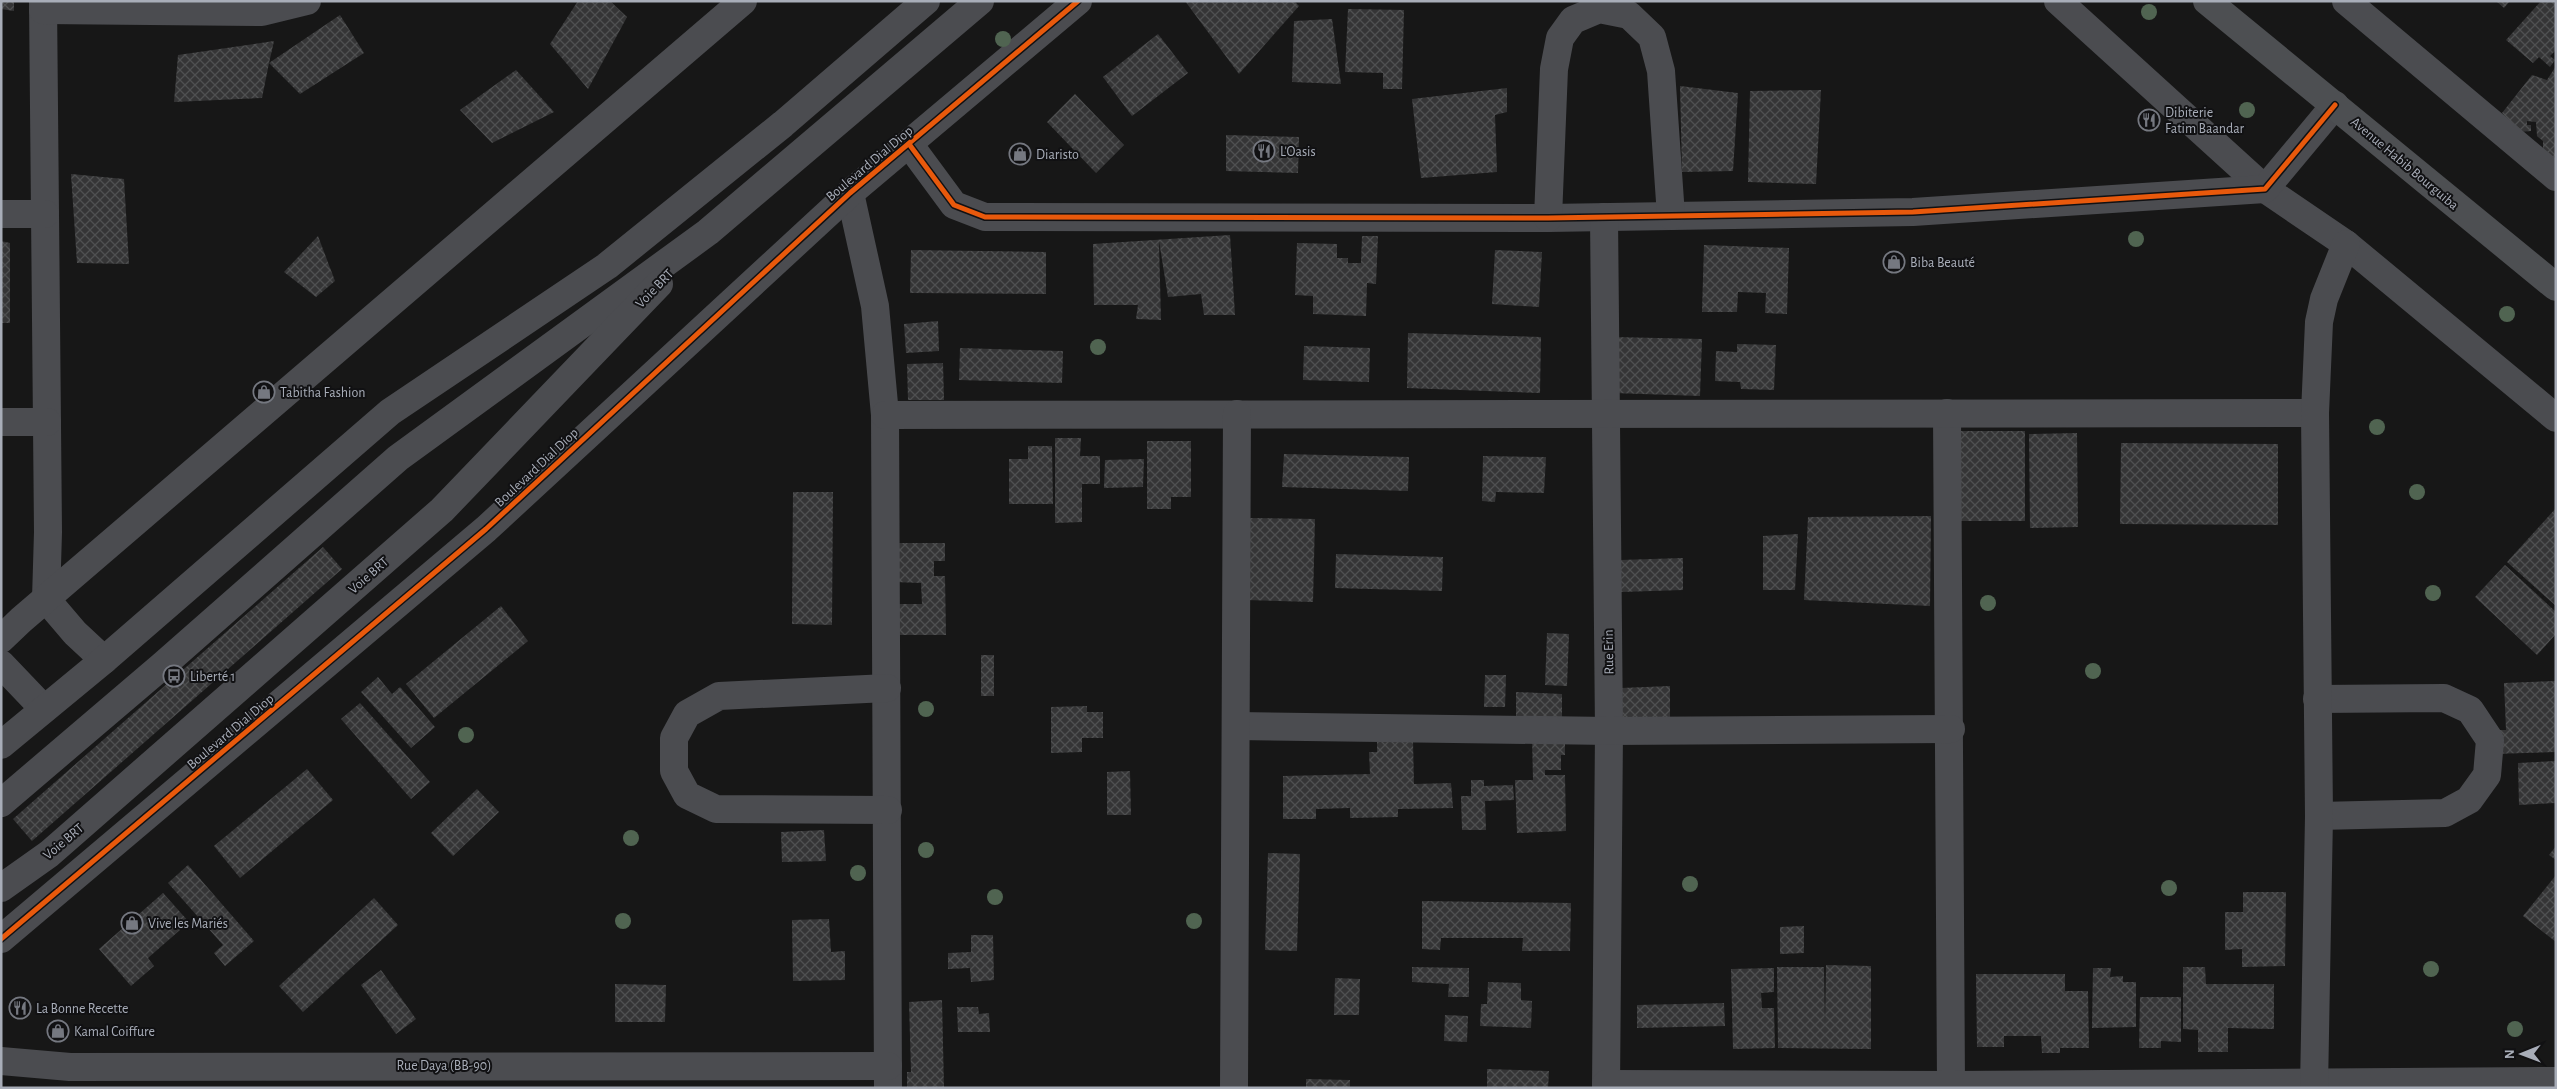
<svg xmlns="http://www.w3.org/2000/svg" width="2557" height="1089" font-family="'Alegreya Sans',sans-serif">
<defs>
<pattern id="building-cross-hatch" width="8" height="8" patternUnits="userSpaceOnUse" patternTransform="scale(1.25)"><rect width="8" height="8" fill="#353536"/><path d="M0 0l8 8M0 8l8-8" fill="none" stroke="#4f5051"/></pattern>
</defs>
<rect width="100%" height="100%" fill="#171717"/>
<g fill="url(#building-cross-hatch)">
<path d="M1 1H14V11L1 9Z"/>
<path d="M578 1H610L627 17 588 89 550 44Z"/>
<path d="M1185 1H1294L1299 6 1239 74Z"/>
<path d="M2496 1H2510L2504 8Z"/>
<path d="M2541 1 2556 2V50L2550 56 2555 60 2550 67 2539 57 2533 63 2506 40Z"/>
<path d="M1348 9 1404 10 1402 89H1383V73L1345 72Z"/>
<path d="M340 15 364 53 300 94 269 63 262 98 174 102 178 55 274 41 269 63Z"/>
<path d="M1332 19 1341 84 1292 82 1294 21Z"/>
<path d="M1158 34 1188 73 1132 116 1103 77Z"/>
<path d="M2556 66V160L2543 155V141L2537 136 2536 122 2527 121V125H2531V131L2520 132 2502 113 2532 75 2547 80Z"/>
<path d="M516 70 554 112 492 143 460 110Z"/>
<path d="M1680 86 1738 93 1733 171 1682 172Z"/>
<path d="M1507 88V112L1495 115 1497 172 1421 178 1412 99Z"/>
<path d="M1821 90 1816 184 1748 182 1750 91Z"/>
<path d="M1075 94 1124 145 1096 173 1047 122Z"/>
<path d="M1226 135 1299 137 1298 173 1226 171Z"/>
<path d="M71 174 124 179 129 264 77 263Z"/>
<path d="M1230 235 1235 315H1204L1201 294 1168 297 1159 241 1161 320 1136 319 1138 305H1094L1093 244Z"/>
<path d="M318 236 335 281 316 297 284 272Z"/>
<path d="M1362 236H1378L1376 284 1367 283 1366 316 1313 314V296L1295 295 1297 243 1337 244V258H1348V263H1361Z"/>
<path d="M1 241 10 243V323H1Z"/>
<path d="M1704 245 1789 248 1787 314 1765 313 1766 293 1738 292 1737 312H1702Z"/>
<path d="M911 250 1046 252V294L910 293Z"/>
<path d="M1495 250 1542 252 1539 307 1492 304Z"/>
<path d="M938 321 939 351 906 353 904 324Z"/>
<path d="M1408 333 1541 337 1540 393 1407 388Z"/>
<path d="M1614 337 1702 339 1700 396 1613 393Z"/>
<path d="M1737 344 1776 345 1774 390 1741 389 1740 382 1715 381 1716 351 1737 352Z"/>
<path d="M1304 346 1370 348 1369 382 1303 380Z"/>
<path d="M960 348 1063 351 1062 383 959 380Z"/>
<path d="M943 363 944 400H908L907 364Z"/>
<path d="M1958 431H2025V521H1957Z"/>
<path d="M2077 433 2078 527 2030 528 2029 434Z"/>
<path d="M1055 438H1081L1080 456H1100V484H1082V522L1055 523Z"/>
<path d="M1147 441H1191V497H1171V509H1147Z"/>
<path d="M2121 443 2278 444V525L2120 524Z"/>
<path d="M1028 446H1052L1053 504H1009V459H1028Z"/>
<path d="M1284 454 1409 457 1408 491 1282 487Z"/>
<path d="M1483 456 1546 457 1544 493 1496 492 1495 502 1482 501Z"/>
<path d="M1144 459 1143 487 1104 488 1105 460Z"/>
<path d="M793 492H833L832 625 792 624Z"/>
<path d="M2556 508V606L2507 562Z"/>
<path d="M1931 516 1930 606 1804 600 1808 517Z"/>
<path d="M1247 518 1315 519 1313 602 1245 600Z"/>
<path d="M1798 534 1795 590H1763V536Z"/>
<path d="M894 543H945V561H934V576H945L946 635H894V604H922L921 583 894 582Z"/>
<path d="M323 547 342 569 32 841 13 819Z"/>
<path d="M1336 554 1443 557 1442 591 1335 588Z"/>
<path d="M1683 558V590L1621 592 1620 560Z"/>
<path d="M2505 565 2556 612V634L2537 655 2475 597Z"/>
<path d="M501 606 528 641 434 718 406 684Z"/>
<path d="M1547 633 1569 634 1567 686 1545 685Z"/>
<rect x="981" y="655" width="13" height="41"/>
<path d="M1485 675H1506L1505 707H1484Z"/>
<path d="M378 677 392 694 400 687 435 727 411 748 361 692Z"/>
<path d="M2556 681V752L2493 754 2492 730H2506L2504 683Z"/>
<path d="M1670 686V717H1622L1621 688Z"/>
<path d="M1516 692 1562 694V720L1516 719Z"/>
<path d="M360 703 430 782 411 799 341 719Z"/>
<path d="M1087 706V712H1103V738H1082V752L1051 753V707Z"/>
<path d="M1565 736V755H1561V770H1545V775H1565L1566 831 1517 833 1515 780H1533L1532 737Z"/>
<path d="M1413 741 1414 784 1451 783 1453 808 1398 809V817L1350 818V808L1316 809V819H1283V776L1370 774 1369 752H1377V742Z"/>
<path d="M2556 761V803L2519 805 2518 763Z"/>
<path d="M307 769 333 800 240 878 214 846Z"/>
<path d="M1130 771 1131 815H1107V772Z"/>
<path d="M1471 780H1484V786L1513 785 1514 800 1485 801 1486 830H1462L1461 796H1471Z"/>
<path d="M477 789 499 812 453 856 431 833Z"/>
<path d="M824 830 826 861 782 862 781 832Z"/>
<path d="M2556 846V860L2549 855Z"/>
<path d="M1268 853 1300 854 1297 951 1265 950Z"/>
<path d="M188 865 254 941 225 966 214 953 223 945 168 883Z"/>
<path d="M2556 875V942L2523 916Z"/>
<path d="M2243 892H2286L2285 966 2242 967V949L2225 950V912H2243Z"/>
<path d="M163 893 189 922 148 958 154 966 131 986 99 949Z"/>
<path d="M374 898 398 925 303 1012 279 986Z"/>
<path d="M1422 901 1571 903 1570 951H1522L1523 938H1441L1440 950 1422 949Z"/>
<path d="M829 919 831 952 845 951V980L793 981 792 920Z"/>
<path d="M1804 926V953L1780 954V927Z"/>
<path d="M971 935H993L994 980 971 982 970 968 948 969V953L971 952Z"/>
<path d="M1826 965 1871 966V1049L1778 1048 1777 967H1824L1825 1023Z"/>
<path d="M1412 967 1469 968V997H1448L1449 984 1412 982Z"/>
<path d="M2183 967H2205L2206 984H2274V1029L2228 1028V1052H2198V1030L2183 1029Z"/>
<path d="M1774 968V992L1761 993 1762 1008H1774L1775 1048 1733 1049 1731 969Z"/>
<path d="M2093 968H2111L2110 977 2123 976V982H2136V1027L2092 1028Z"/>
<path d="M381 970 416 1019 396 1034 361 985Z"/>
<path d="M1976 974H2065V991H2088L2089 1048H2060V1053H2042L2041 1036H2004V1047H1977Z"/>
<path d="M1335 978 1360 979 1359 1015H1334Z"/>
<path d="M1488 982 1521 983V1000L1532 1001 1531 1028 1480 1026 1481 1004H1487Z"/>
<path d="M615 984 666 985 665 1022H615Z"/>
<path d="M2140 997H2181V1042L2161 1041V1048H2139Z"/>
<path d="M942 1000 944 1088H907V1072H911L909 1002Z"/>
<path d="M1724 1003 1725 1026 1637 1028V1005Z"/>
<path d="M957 1007H978L979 1014 989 1013 990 1032H958Z"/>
<path d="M1445 1015 1468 1016 1467 1042 1444 1041Z"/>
<path d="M1487 1069 1549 1071 1548 1088H1487Z"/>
<path d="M1306 1079 1350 1080V1088H1306Z"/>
</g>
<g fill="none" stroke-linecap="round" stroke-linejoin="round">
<g stroke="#4b4c50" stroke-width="28">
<path d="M43 1 48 532 46 599 75 633 104 660"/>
<path d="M2058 1 2265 189 2346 244 2556 418"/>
<path d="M2346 1 2556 177"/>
<path d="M43 10 262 12 307 1"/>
<path d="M909 144 954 205 985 217 1548 218 1913 212 2265 189 2335 105"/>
<path d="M850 193 875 306 885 415 888 1088"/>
<path d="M1 214H45"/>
<path d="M1604 217 1609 731 1606 1088"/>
<path d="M1548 218 1554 69 1560 38 1573 20 1599 9 1629 15 1652 37 1661 71 1671 216"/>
<path d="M1947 413 1951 1085"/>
<path d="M885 415 2315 413"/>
<path d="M1 422H47"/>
<path d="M1 639 21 620 743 1"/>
<path d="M1 664 44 709"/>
<path d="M887 688 719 696 687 714 674 738V771L687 795 716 809 888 810"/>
<path d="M2317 699 2444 698 2470 710 2490 740 2487 775 2469 800 2445 813 2319 816"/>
<path d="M1236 726 1609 731 1951 729"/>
<path d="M1 745 104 660 390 412 607 266 783 124 926 1"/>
<path d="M1 803 163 665 398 458 708 232 980 1"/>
<path d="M1 888 49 854 442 510 659 284"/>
<path d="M1 939 486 529 850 193 1078 1"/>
<path d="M1 1061 70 1067 888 1066"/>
<path d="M1606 1084 1951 1085 2556 1081"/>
<path d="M1234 1088 1237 414"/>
<path d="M2314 1088 2319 816 2315 413 2319 322 2324 299 2346 244"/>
</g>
<path stroke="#4d4f52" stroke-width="28" d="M2207 1 2556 287"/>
<g stroke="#111113" stroke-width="8">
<g id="cycleway">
<path d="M909 144 954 205 985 217 1548 218 1913 212 2265 189 2335 105"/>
<path d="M1 939 486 529 850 193 1078 1"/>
</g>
</g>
<use href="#cycleway" stroke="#e8590c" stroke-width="5"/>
</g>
<g fill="#506451">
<circle cx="2149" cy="12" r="8"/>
<circle cx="1003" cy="39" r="8"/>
<circle cx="2247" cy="110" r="8"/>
<circle cx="2136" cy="239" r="8"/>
<circle cx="2507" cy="314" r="8"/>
<circle cx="1098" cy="347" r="8"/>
<circle cx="2377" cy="427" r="8"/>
<circle cx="2417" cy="492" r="8"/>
<circle cx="2433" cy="593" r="8"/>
<circle cx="1988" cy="603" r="8"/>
<circle cx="2093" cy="671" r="8"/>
<circle cx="926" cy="709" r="8"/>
<circle cx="466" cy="735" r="8"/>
<circle cx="631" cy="838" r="8"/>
<circle cx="926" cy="850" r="8"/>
<circle cx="858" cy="873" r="8"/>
<circle cx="1690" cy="884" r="8"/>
<circle cx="2169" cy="888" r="8"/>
<circle cx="995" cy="897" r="8"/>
<circle cx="623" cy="921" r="8"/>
<circle cx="1194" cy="921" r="8"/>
<circle cx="2431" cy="969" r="8"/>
<circle cx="2515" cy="1029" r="8"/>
</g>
<defs>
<g id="restaurant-ring" transform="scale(1.125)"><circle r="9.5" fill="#111113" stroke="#757880" stroke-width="1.5"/><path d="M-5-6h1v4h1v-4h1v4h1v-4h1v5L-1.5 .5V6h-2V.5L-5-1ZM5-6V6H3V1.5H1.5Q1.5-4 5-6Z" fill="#757880"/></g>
<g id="shop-ring" transform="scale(1.125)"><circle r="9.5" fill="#111113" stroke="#757880" stroke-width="1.5"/><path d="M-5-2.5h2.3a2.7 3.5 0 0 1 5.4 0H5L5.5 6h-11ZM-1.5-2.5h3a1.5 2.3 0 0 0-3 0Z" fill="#757880"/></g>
<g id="bus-ring" transform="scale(1.125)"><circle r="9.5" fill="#111113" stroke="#757880" stroke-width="1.5"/><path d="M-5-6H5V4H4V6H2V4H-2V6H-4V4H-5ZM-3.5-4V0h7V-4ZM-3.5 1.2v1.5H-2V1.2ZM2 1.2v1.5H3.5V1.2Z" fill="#757880"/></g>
</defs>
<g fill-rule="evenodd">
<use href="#restaurant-ring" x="2149" y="120"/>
<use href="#restaurant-ring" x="1264" y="151"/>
<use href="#shop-ring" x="1020" y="154"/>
<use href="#shop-ring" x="1894" y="262"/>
<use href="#shop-ring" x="264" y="392"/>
<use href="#bus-ring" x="174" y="676"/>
<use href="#shop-ring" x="132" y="923"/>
<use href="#restaurant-ring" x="20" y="1008"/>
<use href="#shop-ring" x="58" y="1031"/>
</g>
<g text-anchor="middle" stroke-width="4" stroke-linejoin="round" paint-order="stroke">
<g font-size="14" fill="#a8adb8" stroke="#111113" text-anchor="start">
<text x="2165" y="117">Dibiterie<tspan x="2165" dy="16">Fatim Baandar</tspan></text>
<text x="1280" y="156">L'Oasis</text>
<text x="1036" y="159">Diaristo</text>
<text x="1910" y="267">Biba Beauté</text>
<text x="280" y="397">Tabitha Fashion</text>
<text x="190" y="681">Liberté 1</text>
<text x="148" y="928">Vive les Mariés</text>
<text x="36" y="1013">La Bonne Recette</text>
<text x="74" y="1036">Kamal Coiffure</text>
</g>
<g font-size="14" fill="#a8adb8" stroke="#111113">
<text transform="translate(869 163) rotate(-40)" y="5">Boulevard Dial Diop</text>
<text transform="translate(2405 163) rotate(40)" y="5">Avenue Habib Bourguiba</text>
<text transform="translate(654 288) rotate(-46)" y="5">Voie BRT</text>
<text transform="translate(536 467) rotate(-43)" y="5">Boulevard Dial Diop</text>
<text transform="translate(368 575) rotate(-41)" y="5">Voie BRT</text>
<text transform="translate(1608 652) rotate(-91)" y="5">Rue Erin</text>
<text transform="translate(230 731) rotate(-40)" y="5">Boulevard Dial Diop</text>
<text transform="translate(63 841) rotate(-40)" y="5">Voie BRT</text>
<text x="444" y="1070">Rue Daya (BB-90)</text>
</g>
</g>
<rect width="2557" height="1089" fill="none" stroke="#a8adb8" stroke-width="5"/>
<g transform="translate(2522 1054) rotate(269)" stroke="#111113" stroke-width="4" paint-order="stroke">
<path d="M0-4L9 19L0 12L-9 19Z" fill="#a8adb8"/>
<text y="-8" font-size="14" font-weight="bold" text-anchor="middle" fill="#a8adb8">N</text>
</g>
</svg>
